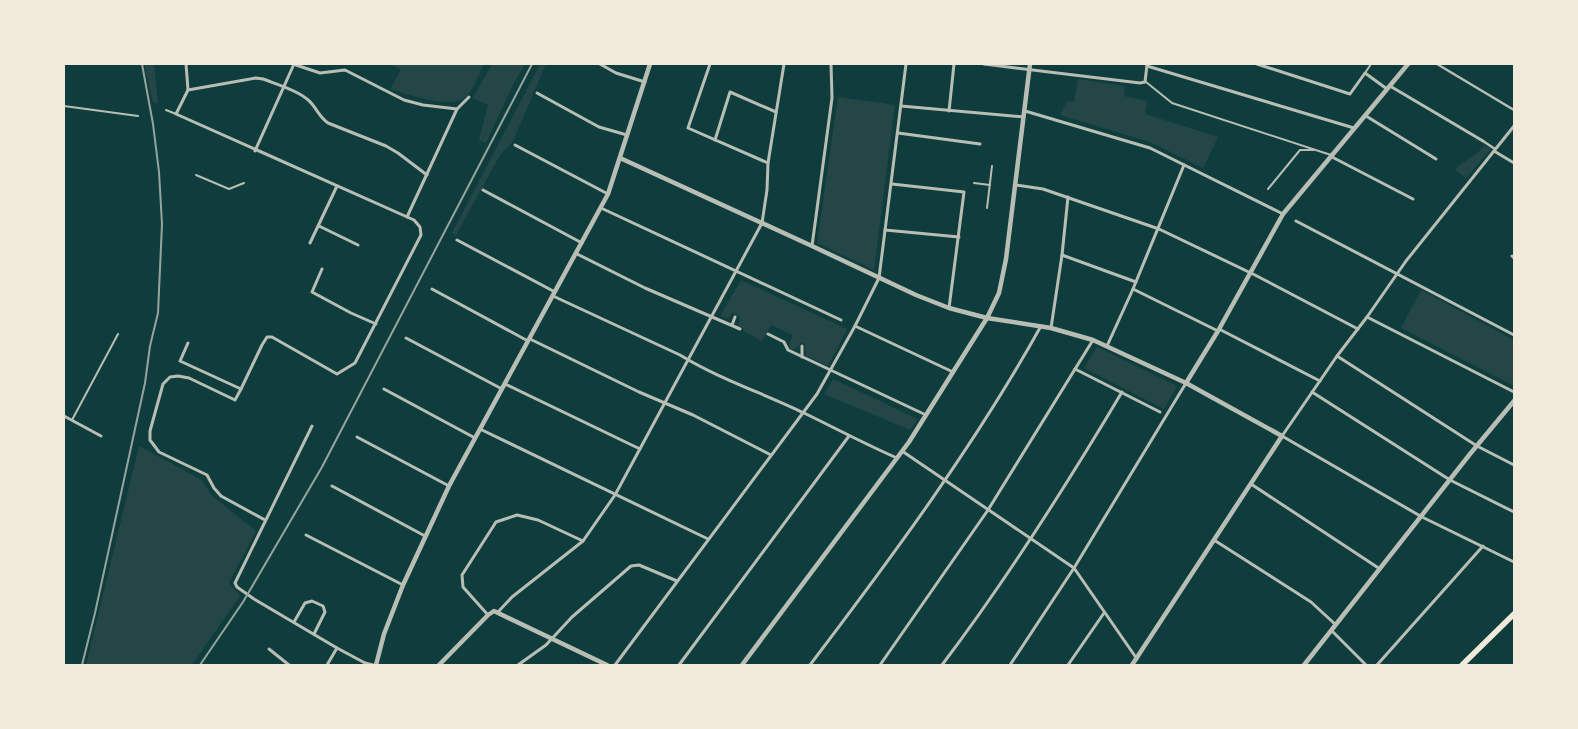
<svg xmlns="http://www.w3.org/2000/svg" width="1578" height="729" font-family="Inter,sans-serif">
<rect width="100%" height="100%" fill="#0f3d3e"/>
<g fill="#244646">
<path d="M144 64H154L158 104 153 102Z"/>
<path d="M390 64H484C480 72 473 89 467 96 452 111 408 94 390 89L401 70Z"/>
<path d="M492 64H525L514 83 486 143 479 140 488 105 473 98Z"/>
<path d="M540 64H546L513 141 500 155 456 235 452 233Z"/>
<path d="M1078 79 1125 86 1124 96 1147 101 1145 114 1218 137 1203 168 1150 142 1060 115 1067 101 1074 102Z"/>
<path d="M838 97 895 105 874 270 817 243Z"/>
<path d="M1484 145 1491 149 1466 178 1455 170C1464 159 1477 157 1484 145Z"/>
<path d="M741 280 847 329 828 366 806 356 805 344 800 343 799 347 792 350 788 347 793 335 771 325 762 341 743 331 744 329 738 325 740 317 732 313 728 319 720 316Z"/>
<path d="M1421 290 1514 340V386L1401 328Z"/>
<path d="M1097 347 1177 386 1164 409 1084 368Z"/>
<path d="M833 379 918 419 910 430 824 394Z"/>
<path d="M139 446 202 480 211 495 256 531 229 583 240 596 192 665H86Z"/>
</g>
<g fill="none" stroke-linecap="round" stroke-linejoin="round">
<g stroke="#b8beb3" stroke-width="2">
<path d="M1365 73 1371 64"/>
<path d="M1146 82 1172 103 1331 155"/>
<path d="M64 106 138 116"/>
<path d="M166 110 176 114"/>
<path d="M196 175 229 189 244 183"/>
<path d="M974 183 990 185"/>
<path d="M1268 189 1300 150H1314"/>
<path d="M987 208 992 166"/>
<path d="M72 420 118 334"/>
</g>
<g stroke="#b8beb3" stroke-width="2.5">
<path d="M1437 64 1514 110"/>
<path d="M1483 141 1495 149"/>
</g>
<g stroke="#b8beb3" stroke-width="3">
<path d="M186 64 188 90 176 114 414 220 420 227 421 235 355 363 337 374 272 337H267L262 345 241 389 180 361 188 343"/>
<path d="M293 64 320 73 345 70 404 100 423 105 457 109"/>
<path d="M600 64 616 73 645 82"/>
<path d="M710 64 688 128 768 163"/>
<path d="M984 64 1140 83 1145 82 1147 65"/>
<path d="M1257 64 1350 94 1365 73 1387 89"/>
<path d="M1147 66 1354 128"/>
<path d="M1390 86 1483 141"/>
<path d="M188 90 256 78 263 79C276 84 297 90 307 99 316 106 318 116 328 123L386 146 398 153 427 175"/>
<path d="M537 93 599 127 627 135"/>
<path d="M901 106 1024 117"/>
<path d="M949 111 954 64"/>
<path d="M1025 111 1150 148 1283 214"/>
<path d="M1366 116 1436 159"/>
<path d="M1514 126 1406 261 1367 317 1337 356 1282 436 1422 517 1514 562"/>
<path d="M898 133 980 144"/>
<path d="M715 140 730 92 776 112"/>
<path d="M515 145 608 194"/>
<path d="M255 151 294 64"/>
<path d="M1494 151 1514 163"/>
<path d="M1332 157 1413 199"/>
<path d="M892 184 964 192 949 308"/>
<path d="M1016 185 1043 189 1159 229 1255 275 1358 329"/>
<path d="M483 190 582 243"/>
<path d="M601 208 841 320"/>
<path d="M407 217 457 109 469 97"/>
<path d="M1296 221 1514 335"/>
<path d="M319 226 358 245"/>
<path d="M885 230 959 237"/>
<path d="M457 240 555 292"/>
<path d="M310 243 337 186"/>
<path d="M812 246 832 98 831 64"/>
<path d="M577 254 645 288 740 329"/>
<path d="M1062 255 1136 282"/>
<path d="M1512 256 1514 258"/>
<path d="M322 269 312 292 351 313 376 324"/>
<path d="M432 289 528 341"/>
<path d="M1133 289 1218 331"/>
<path d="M553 296 680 355C719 379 763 393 804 413 835 428 865 444 897 458"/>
<path d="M1367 317 1514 392"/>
<path d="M732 325 735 317"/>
<path d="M855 326 953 372"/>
<path d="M1051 328 1062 255 1068 197"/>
<path d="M1219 329 1320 381"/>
<path d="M768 334 784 342 788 350 926 415"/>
<path d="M406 338 502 389"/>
<path d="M530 339 639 392 693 415 771 455"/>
<path d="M1107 346 1133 289 1184 165"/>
<path d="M1337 356 1477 446 1514 465"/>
<path d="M802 357V346"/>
<path d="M1075 369 1160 412"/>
<path d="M505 384 640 449"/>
<path d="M241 389 235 400 189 378 178 376 170 377 163 384 150 431V440L159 452 207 475 214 488 221 496 265 520"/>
<path d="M384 389 475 438"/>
<path d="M1312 392 1450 480 1514 512"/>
<path d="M64 416 101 436"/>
<path d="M312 426 235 583 237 587 254 599 337 648 365 663 373 665"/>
<path d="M480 429 708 539"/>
<path d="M357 437 449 486"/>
<path d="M902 451 1074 568 1137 659"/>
<path d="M1251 484 1380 569"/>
<path d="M332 486 425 536"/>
<path d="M306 535 403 585"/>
<path d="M1214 540 1311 602 1336 625"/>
<path d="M498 612 512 597 583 541 615 495 762 223 767 190 768 163 784 64"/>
<path d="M488 615 463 587 462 575 496 522 517 515 538 520 583 541"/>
<path d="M294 622 305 603 312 601 323 606 325 612 314 634"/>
<path d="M1331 630 1366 665"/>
<path d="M269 649 289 665"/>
<path d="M327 665 337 648"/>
<path d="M518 665 546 645 572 617 631 566 639 565 677 581"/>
<path d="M615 665 817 394 855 326 879 278 906 64"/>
<path d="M679 665 849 436"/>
<path d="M810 665C892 557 975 445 1041 326"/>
<path d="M880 665 988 510 1093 340"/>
<path d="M942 665C1008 578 1066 486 1122 392"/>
<path d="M1010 665 1074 568 1186 383"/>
<path d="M1068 665 1104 613"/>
<path d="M1377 665 1483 546"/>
</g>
<g stroke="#b8beb3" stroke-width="4.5">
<path d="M620 158 812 246 916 295 949 308 987 318 1051 328 1093 340 1186 383 1282 436 1132 665"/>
<path d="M1186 383 1218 331 1283 214 1408 64"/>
<path d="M376 665 384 634 403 585 449 486 608 194 650 64"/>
<path d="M439 665 488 615 494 611 607 665"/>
<path d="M742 665 909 442 987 318 999 293 1006 259 1030 64"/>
<path d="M1304 665 1470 454 1514 401"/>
</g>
<path stroke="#f1e9da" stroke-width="5.5" d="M1462 665 1514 614"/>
<g stroke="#97a49c" stroke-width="2">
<path d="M82 665 95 613 145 383 150 346 158 313 162 224 159 172 153 124 142 64"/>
<path d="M200 665 243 602 322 467 532 64"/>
</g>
</g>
<rect width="1578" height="729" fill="none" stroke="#f1e9da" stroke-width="130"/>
</svg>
